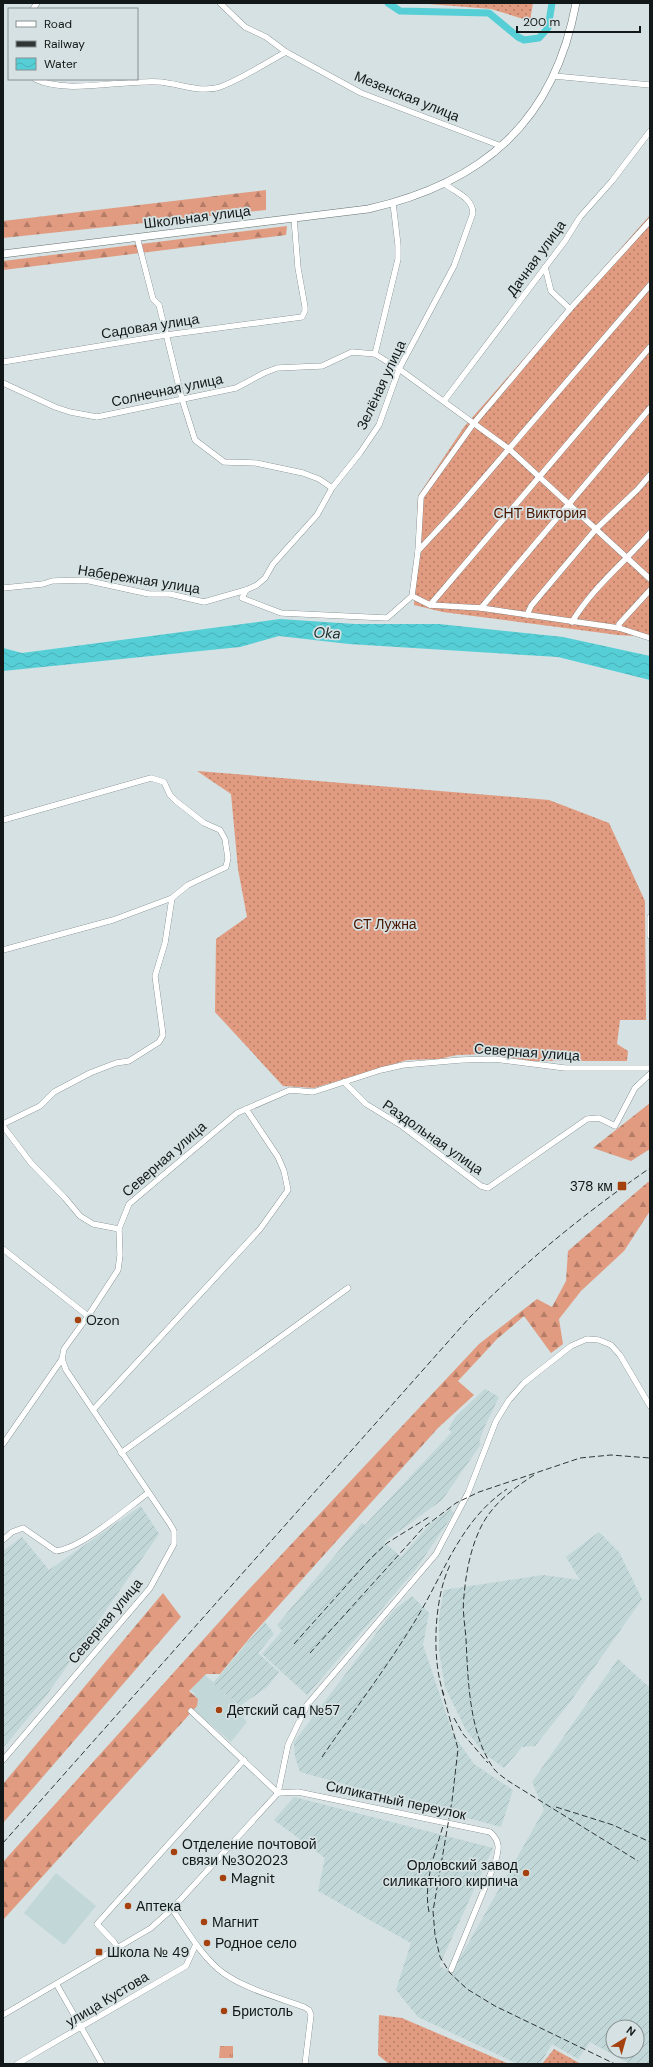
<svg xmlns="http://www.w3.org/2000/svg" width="653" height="2067" font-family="'DM Sans',sans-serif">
<defs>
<pattern id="industrial-furrows" width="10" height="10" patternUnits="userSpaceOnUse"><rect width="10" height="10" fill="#c1d7d8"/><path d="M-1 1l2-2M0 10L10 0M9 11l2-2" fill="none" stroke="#a5b8b9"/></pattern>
<pattern id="grass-dots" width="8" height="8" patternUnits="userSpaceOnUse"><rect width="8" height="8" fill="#e19b80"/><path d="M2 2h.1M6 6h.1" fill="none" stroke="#b57d68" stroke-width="1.8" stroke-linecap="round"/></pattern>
<pattern id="forest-firs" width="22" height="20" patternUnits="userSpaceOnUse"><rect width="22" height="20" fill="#e19b80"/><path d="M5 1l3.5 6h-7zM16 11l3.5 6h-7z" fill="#b57d68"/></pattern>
<pattern id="park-tufts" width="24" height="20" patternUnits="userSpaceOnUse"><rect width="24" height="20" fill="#e19b80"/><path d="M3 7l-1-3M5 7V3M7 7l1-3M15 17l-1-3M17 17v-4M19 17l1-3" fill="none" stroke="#b57d68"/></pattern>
<pattern id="water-waves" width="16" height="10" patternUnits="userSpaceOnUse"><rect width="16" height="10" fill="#55ced6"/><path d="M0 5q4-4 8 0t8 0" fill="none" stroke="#49b0b7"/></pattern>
</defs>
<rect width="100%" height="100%" fill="#d5e1e2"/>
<g fill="#c1d7d8">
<path d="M204 1674 247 1713 243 1718 247 1722 231 1742 187 1704 195 1694 190 1690Z"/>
<path d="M56 1873 96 1906 64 1945 24 1913Z"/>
</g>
<g fill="url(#industrial-furrows)" fill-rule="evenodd">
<path d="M485 1389 499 1397 484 1428 479 1442 481 1444 442 1500 384 1542 401 1557 431 1523 450 1509 454 1513 416 1569 307 1695 262 1654 282 1631 277 1625 362 1523 365 1525 452 1432 448 1429 456 1416Z"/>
<path d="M141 1506 159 1534 46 1696 3 1748V1551L22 1537 49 1570Z"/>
<path d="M599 1532 619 1552 642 1599 570 1702 535 1746 522 1747 504 1768 484 1753 466 1730 445 1687 439 1651V1617L444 1590 543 1575 580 1580 566 1557Z"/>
<path d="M412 1596 429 1613 423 1645 453 1734 474 1764 513 1790 501 1827 300 1772 295 1757 294 1742 394 1610Z"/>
<path d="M265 1622 274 1634 258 1653 279 1672 267 1687 240 1706 213 1683Z"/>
<path d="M618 1659 650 1688V2064H630L590 2042 578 2059 552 2044 540 2064H518L418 2017 396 1990 411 1943 318 1891 325 1858 274 1820 294 1797 493 1848 439 1966 452 1972 544 1810 532 1782ZM613 2027H637V2051H613Z"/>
</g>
<g fill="url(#grass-dots)">
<path d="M416 3H533L530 21 491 9Z"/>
<path d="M650 215V637L618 635 443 612 414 605 418 496 464 427Z"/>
<path d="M197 771 549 800 609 823 645 901 646 1020H620L617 1044 628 1051 627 1061H531L486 1054 457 1055 439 1059 407 1060 314 1088 283 1086 215 1012 216 939 247 917 238 869 231 794Z"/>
<path d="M379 2015 402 2018 509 2064H389L378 2055Z"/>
<path d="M554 2049 581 2064H542Z"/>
</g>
<g fill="url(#forest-firs)">
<path d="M266 190V210L3 238V221Z"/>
<path d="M287 226 286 235 3 270V261Z"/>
<path d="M650 1103V1149L631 1161 593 1148Z"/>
<path d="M648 1182H650V1211L624 1251 581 1291 559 1319 563 1344 551 1353 524 1316 497 1339 458 1381 474 1395 438 1428 253 1634 220 1674H206L189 1691 198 1699 197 1706 3 1920V1862L239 1600 479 1344 537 1299 552 1307 566 1281 568 1251Z"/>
<path d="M163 1593 181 1617 3 1823V1784Z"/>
</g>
<path fill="url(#park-tufts)" d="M220 2046H233V2058H219Z"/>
<path fill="url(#water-waves)" d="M280 619 355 624H439L563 637 650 656V680L558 657 349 644 279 636 240 647 3 671V648L22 653Z"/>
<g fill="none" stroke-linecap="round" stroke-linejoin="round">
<path stroke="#55ced6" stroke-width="7" d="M388 3 400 11 489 13 518 37 524 40 539 38 548 28 552 3"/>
<g stroke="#667071" stroke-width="6">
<g id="minor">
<path d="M220 3 245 27 266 37 286 52 361 93 501 146"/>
<path d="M33 9 37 3"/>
<path d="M554 76 650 85"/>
<path d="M35 79C68 95 123 79 161 82 179 84 198 92 216 88 232 85 269 61 286 52"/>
<path d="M445 184C456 193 472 197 473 213L454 266 399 369 379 425 360 453 332 488 317 515 273 564 265 578 257 585 246 590 242 598 281 613 387 618 412 596 418 551 421 497 474 423 570 309 650 221"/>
<path d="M137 237 153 299 159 305 182 399 195 440 224 462 256 463 303 473 319 479 332 488"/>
<path d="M545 267 551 291 570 309"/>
<path d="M375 354 398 259V245L393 203"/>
<path d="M3 362 166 335 302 317 305 311V307L298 268 294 218"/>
<path d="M3 383 55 407 70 412 97 417 236 388 264 373 277 368 322 366 352 352 375 354 399 369 509 449 650 579"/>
<path d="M444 401 565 241 580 217 612 181 650 131"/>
<path d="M418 551 458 508 650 285"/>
<path d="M3 588 43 584 52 581 85 580 149 594H170L204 602 246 590"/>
<path d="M412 596 430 605 481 608 619 628 650 638"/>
<path d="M430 605 650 347"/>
<path d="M481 608 650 408"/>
<path d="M527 615 531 606 596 529 638 489 650 475"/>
<path d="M572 622C592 588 624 563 650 533"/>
<path d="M619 628V624L650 590"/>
<path d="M3 820 151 778 164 782 170 795 176 801 204 823 220 830 225 839 228 858 226 867 188 885 172 898 113 920 3 950"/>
<path d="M650 917V936"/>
<path d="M344 1082 366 1104 402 1126 481 1186 488 1188 587 1119 599 1118 615 1126 635 1088 650 1074"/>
<path d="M3 1124 40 1106 54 1092 90 1073 116 1063 129 1061 159 1042 163 1035 155 976 165 943 172 898"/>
<path d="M3 1126 31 1163 65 1198 80 1216 93 1224 119 1229"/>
<path d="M3 1249 88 1316"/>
<path d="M93 1410 260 1229 288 1190 284 1171 278 1157 246 1109"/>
<path d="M3 1444 62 1359"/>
<path d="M121 1453 348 1288"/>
<path d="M3 1540 12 1532 23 1528 56 1551C82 1548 126 1509 148 1493"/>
<path d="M191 1711 278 1793"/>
<path d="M3 1760 150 1588 174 1544V1531L170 1524 66 1370 62 1359 64 1349 88 1316 118 1270 120 1255 119 1229 129 1204 237 1113 290 1090 313 1092 381 1070 403 1065 461 1060 494 1059 565 1068H650"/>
<path d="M278 1793 288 1745 307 1705 436 1554 468 1493 496 1421 509 1400 524 1383 571 1346 587 1339 599 1340 611 1345 620 1355 650 1406"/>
<path d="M278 1793 298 1792 490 1832C501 1842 499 1849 495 1863L451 1970"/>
<path d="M172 1909C186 1929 199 1952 217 1968 238 1987 277 1997 304 2007L309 2010 311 2015 305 2064"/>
<path d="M118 1949 114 1942 97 1924 244 1760"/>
<path d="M57 1985 102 2064"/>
<path d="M3 2015 151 1928 172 1909 278 1793"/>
<path d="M17 2064 186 1966 196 1944"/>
</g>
</g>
<g stroke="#667071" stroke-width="8">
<path id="major" d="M3 254 368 209C483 183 554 122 576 3"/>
</g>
<use href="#minor" stroke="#fff" stroke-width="5.5"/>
<use href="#major" stroke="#fff" stroke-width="7"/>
<g stroke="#303636" stroke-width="1" stroke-dasharray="6 3" stroke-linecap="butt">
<path d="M534 1475C514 1488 495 1502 483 1523 471 1545 466 1572 464 1596 462 1610 465 1625 466 1639 468 1680 469 1734 494 1769 499 1775 507 1780 513 1784L638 1861"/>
<path d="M294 1644 371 1558 387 1543 429 1517"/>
<path d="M310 1653 423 1528 456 1503 479 1492 580 1458 611 1455 650 1458"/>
<path d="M442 1690 458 1749 452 1801 433 1911 435 1935 440 1957 450 1973 467 1989 495 2006 615 2064"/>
<path d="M444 1695C431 1660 434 1598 450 1565"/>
<path d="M454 1718 463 1734 488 1763"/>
<path d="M322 1757C354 1710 389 1665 418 1616 445 1571 461 1520 507 1489"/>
<path d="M556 1807 613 1825 650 1842"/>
<path d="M3 1843 470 1317C526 1261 585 1213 650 1168"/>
<path d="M429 1912C423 1884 435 1853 443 1826"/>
</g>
</g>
<g fill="#a5410f" stroke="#d5e1e2" stroke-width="1.5">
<rect x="617" y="1181" width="10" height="10" rx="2"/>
<circle cx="78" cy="1320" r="4"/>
<circle cx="219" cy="1710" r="4"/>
<circle cx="174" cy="1852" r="4"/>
<circle cx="526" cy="1873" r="4"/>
<circle cx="223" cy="1878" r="4"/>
<circle cx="128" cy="1906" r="4"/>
<circle cx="204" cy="1922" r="4"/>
<circle cx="207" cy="1943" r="4"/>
<rect x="95" y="1948" width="8" height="8" rx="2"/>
<circle cx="224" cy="2011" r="4"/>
</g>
<g text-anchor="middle" stroke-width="3.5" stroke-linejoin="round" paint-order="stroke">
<g font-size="14" fill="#121717" stroke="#d5e1e2">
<text transform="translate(407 96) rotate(22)" y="5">Мезенская улица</text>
<text transform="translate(197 217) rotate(-7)" y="5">Школьная улица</text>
<text transform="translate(536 258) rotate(-54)" y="5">Дачная улица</text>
<text transform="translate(150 326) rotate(-9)" y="5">Садовая улица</text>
<text transform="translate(381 385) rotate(-65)" y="5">Зелёная улица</text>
<text transform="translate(167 390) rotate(-12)" y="5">Солнечная улица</text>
<text transform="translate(139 579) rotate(9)" y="5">Набережная улица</text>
<text transform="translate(527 1052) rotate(4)" y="5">Северная улица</text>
<text transform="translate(433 1137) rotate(35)" y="5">Раздольная улица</text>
<text transform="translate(164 1159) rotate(-41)" y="5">Северная улица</text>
<text transform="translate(105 1621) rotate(-50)" y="5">Северная улица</text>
<text transform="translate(396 1800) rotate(12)" y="5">Силикатный переулок</text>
<text transform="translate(107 1999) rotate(-31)" y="5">улица Кустова</text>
</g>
<g font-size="14" fill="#491702" stroke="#d5e1e2">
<text x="540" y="518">СНТ Виктория</text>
<text x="385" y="929">СТ Лужна</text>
</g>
<g font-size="14" fill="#121717" stroke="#d5e1e2" text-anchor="start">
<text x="613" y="1191" text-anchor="end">378 км</text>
<text x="86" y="1325">Ozon</text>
<text x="227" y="1715">Детский сад №57</text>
<text x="182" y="1849">Отделение почтовой<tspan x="182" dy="16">связи №302023</tspan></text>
<text x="518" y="1870" text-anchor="end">Орловский завод<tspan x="518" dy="16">силикатного кирпича</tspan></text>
<text x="231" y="1883">Magnit</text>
<text x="136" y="1911">Аптека</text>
<text x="212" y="1927">Магнит</text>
<text x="215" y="1948">Родное село</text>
<text x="107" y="1957">Школа № 49</text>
<text x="232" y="2016">Бристоль</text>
</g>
<g font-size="15" font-style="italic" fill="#182d2f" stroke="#d5e1e2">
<text transform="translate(327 633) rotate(2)" y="5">Oka</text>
</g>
</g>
<rect width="653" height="2067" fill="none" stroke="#121717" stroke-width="8"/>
<rect x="8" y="8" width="130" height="72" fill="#d5e1e2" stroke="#879091"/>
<rect x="16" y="21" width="20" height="6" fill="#ffffff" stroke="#879091"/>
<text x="44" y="28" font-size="12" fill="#121717">Road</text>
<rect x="16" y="41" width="20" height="6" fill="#303636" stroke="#879091"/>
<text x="44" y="48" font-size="12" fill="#121717">Railway</text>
<rect x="16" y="58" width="20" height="12" fill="url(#water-waves)" stroke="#879091"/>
<text x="44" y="68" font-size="12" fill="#121717">Water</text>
<g transform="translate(625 2039) rotate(37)"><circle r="19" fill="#d5e1e2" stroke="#879091"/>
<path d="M0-3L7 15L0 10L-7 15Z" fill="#a5410f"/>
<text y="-6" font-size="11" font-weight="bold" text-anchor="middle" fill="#121717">N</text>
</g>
<path d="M517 26v6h123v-6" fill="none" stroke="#121717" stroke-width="2"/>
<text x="523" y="26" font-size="12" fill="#121717" stroke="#d5e1e2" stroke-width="3" paint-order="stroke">200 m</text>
</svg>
